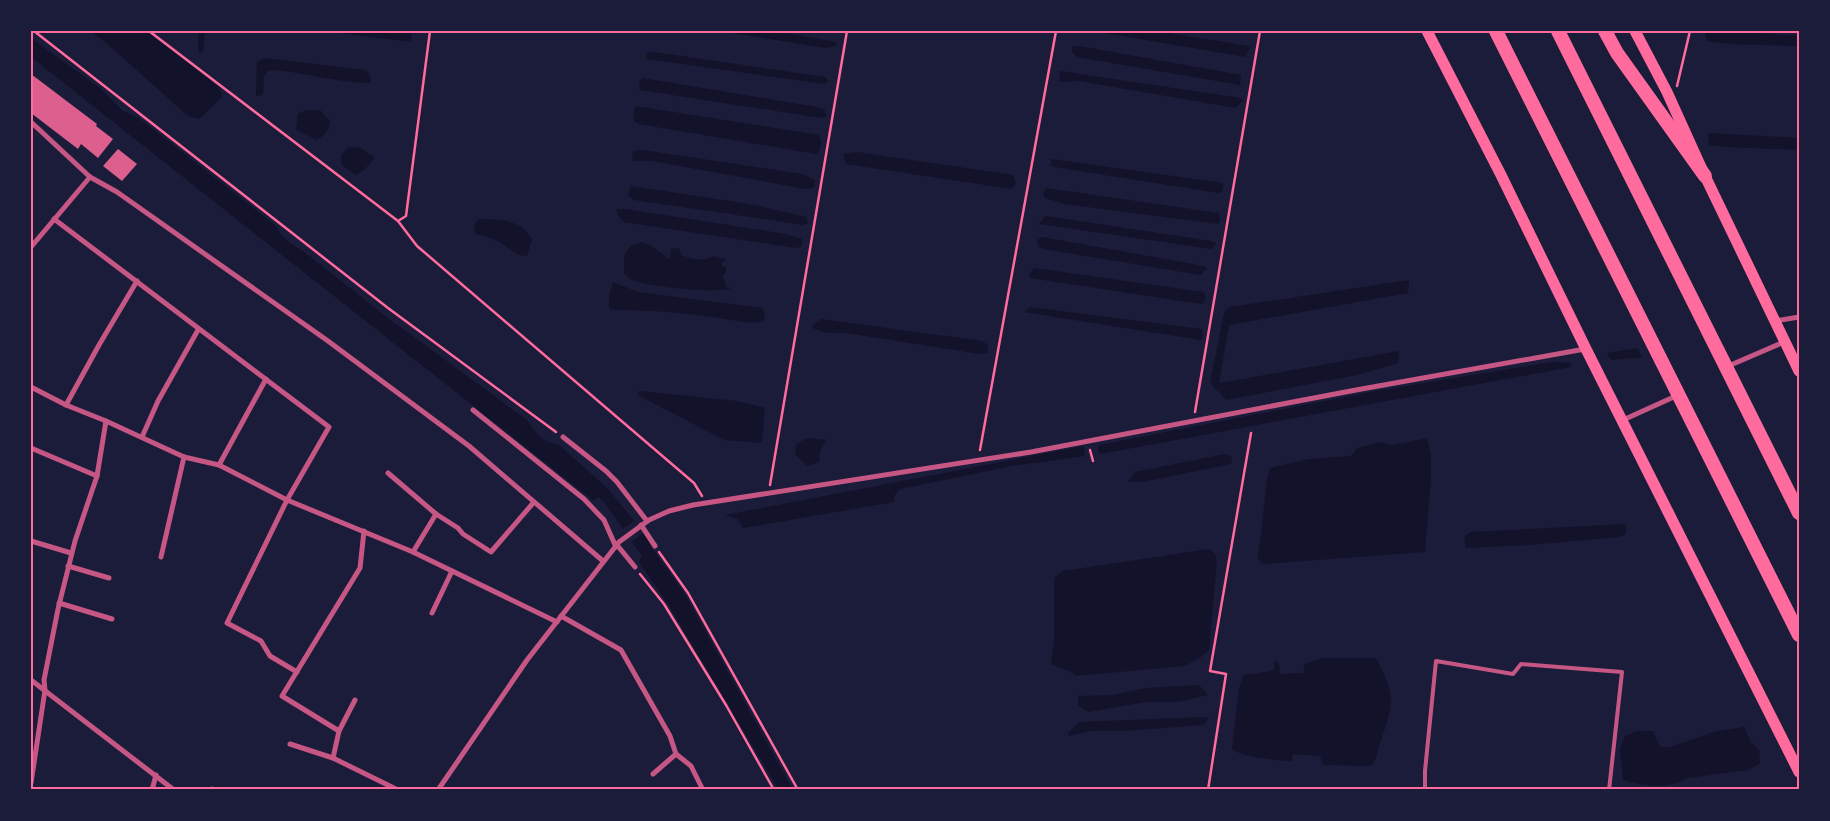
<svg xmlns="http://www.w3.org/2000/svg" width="1830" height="821" font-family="'Space Grotesk',sans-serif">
<rect width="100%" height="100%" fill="#1b1b3a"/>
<g fill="#12122b">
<path d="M89 31H146L219 87 222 97 199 119 188 116 103 40Z"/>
<path d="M199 31H205L203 52 199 53 198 45Z"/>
<path d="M338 31H412L411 42 340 33Z"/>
<path d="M720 31H775L835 42 837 45 826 48Z"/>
<path d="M1093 31H1155L1250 46 1246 57Z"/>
<path d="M1705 31H1732L1799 36V46L1730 44 1707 41Z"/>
<path d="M31 38 101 89 123 111 140 119 275 225C282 238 291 244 303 251L388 318 527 420C533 430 544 444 558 444L607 488 645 534 651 547 686 596 793 790H779L668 604 639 562 642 556 604 502 598 497 594 501 31 57Z"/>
<path d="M1079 46 1241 75 1240 85 1077 57 1072 52V47Z"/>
<path d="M654 52 825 77 828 81 824 84 647 59 646 53Z"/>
<path d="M264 58 366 70 370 75 371 83C336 83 303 71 269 70L264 76 263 95 256 96 257 62Z"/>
<path d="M1060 71 1240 98 1243 100 1236 108 1079 81 1059 82Z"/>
<path d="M642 78 811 106 824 109 827 116 821 118 640 90 639 83Z"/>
<path d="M635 106 807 133 819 135C822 143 822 148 816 154L639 124 635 122 633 116Z"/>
<path d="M306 110H320L330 121C329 131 325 136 316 140L296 129 298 114Z"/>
<path d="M1708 133 1799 138V150L1728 147 1709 145Z"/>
<path d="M348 147 361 148 375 158 363 171 355 175 341 164V156Z"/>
<path d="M642 150 802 174 815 180 814 188 806 189 652 161H632L633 151Z"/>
<path d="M857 152 1013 175 1016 183 1012 189 846 164 843 154Z"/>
<path d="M1051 159 1223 183V190L1219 193 1054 167 1051 166Z"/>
<path d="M631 186 755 205 806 217 808 223 803 225 791 223 634 200 628 195Z"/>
<path d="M1046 188 1219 213 1220 221 1217 224 1065 204 1045 198 1043 194Z"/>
<path d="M616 209H625L786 234 802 239V246L796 248 624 222 619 217Z"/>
<path d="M1046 216 1211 241 1216 243 1212 249 1039 224Z"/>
<path d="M478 219C492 219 514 219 525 230 528 232 530 237 532 240L527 256C514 256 508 247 498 241 492 238 483 236 475 234L474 226Z"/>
<path d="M1042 237 1204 266 1207 268 1201 275 1043 249 1038 246 1037 240Z"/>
<path d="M643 242 653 247 670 260 671 249 679 248 681 255C694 260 703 262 714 256L725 259V261L722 262V267H726V273L723 275 726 287 732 288C718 294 644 287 630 279 628 278 626 275 624 274V256L631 245Z"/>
<path d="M1034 268 1203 292 1206 296 1204 303 1201 304 1030 278 1029 274Z"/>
<path d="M1409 280 1408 293 1229 325 1219 382 1221 383 1399 351 1398 363 1357 375 1226 400 1210 383 1223 318 1225 311 1230 307Z"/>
<path d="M613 282 638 292 763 308 765 319C755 326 743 321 731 320 692 313 653 310 612 310L609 308V296Z"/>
<path d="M1030 307 1201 329 1203 335 1201 340 1024 312Z"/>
<path d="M821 319 982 341 988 345V353L980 354 846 333H825L813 328 812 325Z"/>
<path d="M1638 348 1642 357 1611 360 1607 353Z"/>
<path d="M1552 362 1572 363 1571 367 1100 454 1097 449 1100 445 1376 391Z"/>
<path d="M639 391 737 401 765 408 762 443 724 440 638 395Z"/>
<path d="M806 438 826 440 820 451 819 462 807 466 795 454 796 445Z"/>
<path d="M1427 438 1431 455V479L1425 552 1262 564 1258 559 1267 479 1270 468 1309 459 1351 456 1358 448 1378 442 1394 445Z"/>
<path d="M1084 446 1085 456 1012 466 900 489 894 496V502L743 528 738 519 725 515Z"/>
<path d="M1225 454 1232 457 1231 464 1142 482H1128L1135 472Z"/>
<path d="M1626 524V534L1618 537 1530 545 1466 548 1464 537 1470 532Z"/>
<path d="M1209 549 1215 554 1217 560 1209 650 1201 657 1185 666 1075 676 1073 673 1051 664 1054 643V578L1063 571Z"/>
<path d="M1322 658H1376C1394 692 1395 701 1382 737 1378 748 1378 757 1371 766L1323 765 1320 756 1293 754 1292 761H1288C1269 759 1250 758 1232 750L1239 688 1244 674H1255L1274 670V660L1279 663 1280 674 1303 673 1305 664Z"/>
<path d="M1199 685 1208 695 1177 702H1146L1088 712 1078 705V696L1112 695 1146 688Z"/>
<path d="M1203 717 1209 718 1204 725 1123 731H1091L1069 736 1068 733 1080 722Z"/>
<path d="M1744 727 1751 742 1759 750 1760 763 1749 770 1687 778C1668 790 1643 786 1623 780L1620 749 1625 736 1637 731H1653L1660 747H1670L1714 732Z"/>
</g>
<path fill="#1b1b3a" d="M637 519 646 531 630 543 621 530Z"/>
<g fill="#dd5f8e">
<path d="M31 74 97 124 96 126 113 139 98 158 81 144 78 149 31 113Z"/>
<path d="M118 149 137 164 122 181 103 166Z"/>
</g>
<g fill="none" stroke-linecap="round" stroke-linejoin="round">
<g stroke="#ff6b9d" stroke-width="2.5">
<path d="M34 31 388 308 556 432"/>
<path d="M149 31 398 221 406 216 430 31"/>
<path d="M1677 86 1690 31"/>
<path d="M398 221 417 246 694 483 702 496"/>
<path d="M1195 412 1260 31"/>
<path d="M980 450 1056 31"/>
<path d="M1090 450 1093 461"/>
<path d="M770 485 847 31"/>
<path d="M659 552 688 593 798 790"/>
<path d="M640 574 664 604 726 705 774 790"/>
<path d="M1208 790 1226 674 1210 671 1251 433"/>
</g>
<path stroke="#c65784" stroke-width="4" d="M1425 790V771L1436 661 1513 674 1521 664 1622 672 1609 790"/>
<g stroke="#c65784" stroke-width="5">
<path d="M31 122 90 177 117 192 328 341 469 446 603 561"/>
<path d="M54 219 329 427 287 500 227 623 261 641 270 656 297 672"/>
<path d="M31 247 90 177"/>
<path d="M1775 321 1799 317"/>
<path d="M1733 364 1784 342"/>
<path d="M31 387 66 405 106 421 184 457 219 465 287 500 413 552 557 622"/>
<path d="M66 405 99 345 137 281"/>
<path d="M473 410 584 499 604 520 616 547"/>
<path d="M1623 420 1676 396"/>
<path d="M142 437 158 401 198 330"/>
<path d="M563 437 606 471 617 482 647 521"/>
<path d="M31 448 97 476"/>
<path d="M219 465 266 379"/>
<path d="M388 473 436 514"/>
<path d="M641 525 655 546"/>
<path d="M364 531 360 568 282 696 339 731 333 758 398 790"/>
<path d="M31 541 71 553"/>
<path d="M617 545 635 567"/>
<path d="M413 552 436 514 458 528 463 534 491 552 534 502"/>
<path d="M161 557 184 457"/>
<path d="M68 566 109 578"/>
<path d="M59 603 112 619"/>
<path d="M432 613 452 571"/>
<path d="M561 616 621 650 670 736 676 754 691 766 703 790"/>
<path d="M31 680 174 790"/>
<path d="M339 731 355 700"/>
<path d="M290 744 333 758"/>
<path d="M653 774 676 754"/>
<path d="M31 783 45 690 44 680 58 609 75 541 97 476 106 421"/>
<path d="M152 790 156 775"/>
<path d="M212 790V789"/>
<path d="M438 790 527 660 619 542 649 520 669 511 693 505 1031 452 1356 390 1585 349"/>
</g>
<g stroke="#ff6b9d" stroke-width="11">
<path d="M1427 31 1501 175 1586 349 1799 772"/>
<path d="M1635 31 1667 92 1705 176 1799 371"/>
</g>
<g stroke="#ff6b9d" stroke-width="14">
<path d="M1496 31 1799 635"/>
<path d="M1558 31 1799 513"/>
<path d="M1605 31 1617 53 1705 176"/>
</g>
</g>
<rect width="1830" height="821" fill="none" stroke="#1b1b3a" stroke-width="65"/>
<rect x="32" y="32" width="1766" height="756" fill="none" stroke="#ff6b9d" stroke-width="2"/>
</svg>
